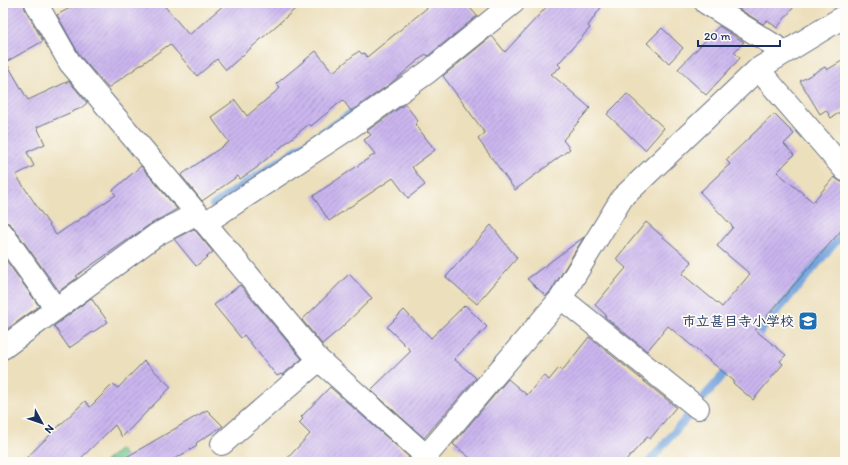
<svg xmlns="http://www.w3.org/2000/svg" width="848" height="465" font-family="Itim,'Klee One',sans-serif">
<defs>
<pattern id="cemetery-stones" width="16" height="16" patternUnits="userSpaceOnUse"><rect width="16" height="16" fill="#74c88b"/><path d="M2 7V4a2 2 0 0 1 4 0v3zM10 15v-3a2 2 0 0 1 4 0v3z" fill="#5ea375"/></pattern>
<pattern id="building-hatch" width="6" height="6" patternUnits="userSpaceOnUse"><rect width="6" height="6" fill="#cbb6ee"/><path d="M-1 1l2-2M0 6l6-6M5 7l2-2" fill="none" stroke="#a494c4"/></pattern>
</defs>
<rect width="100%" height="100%" fill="#fdfcf7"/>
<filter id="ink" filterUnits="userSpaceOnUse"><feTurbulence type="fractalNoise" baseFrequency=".025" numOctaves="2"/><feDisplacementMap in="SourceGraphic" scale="8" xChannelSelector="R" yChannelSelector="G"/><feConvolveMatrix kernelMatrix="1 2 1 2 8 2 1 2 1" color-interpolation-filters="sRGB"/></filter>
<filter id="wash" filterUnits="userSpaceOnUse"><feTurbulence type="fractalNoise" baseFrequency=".012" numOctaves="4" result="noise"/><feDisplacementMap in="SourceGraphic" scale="16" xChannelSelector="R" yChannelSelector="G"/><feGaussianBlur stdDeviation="0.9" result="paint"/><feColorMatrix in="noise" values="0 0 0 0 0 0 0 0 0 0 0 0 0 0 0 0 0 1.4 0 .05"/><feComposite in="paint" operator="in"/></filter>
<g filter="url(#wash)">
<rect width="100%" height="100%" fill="#ecdfbc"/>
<path fill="url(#cemetery-stones)" stroke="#487c74" d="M 120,449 L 130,462 L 104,462 Z"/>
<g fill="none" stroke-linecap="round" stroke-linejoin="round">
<path stroke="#72a2db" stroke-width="8" d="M 213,205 L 359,108
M 753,340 L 845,231
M 704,397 L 731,366
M 649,462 L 689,415"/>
</g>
<g id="blocks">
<path fill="url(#building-hatch)" d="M 3,3 L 24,3 L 25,9 L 43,41 L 6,62 L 28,100 L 69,81 L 87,103 L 81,108 L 37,127 L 45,144 L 27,152 L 34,166 L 16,175 L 56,235 L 116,195 L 112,191 L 141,166 L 177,209 L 149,225 L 76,276 L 77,278 L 59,291 L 13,227 L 9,223 L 3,222 Z
M 79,3 L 162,3 L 189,35 L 226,3 L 302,3 L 226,70 L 217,59 L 197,76 L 170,44 L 108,88 L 80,56 L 57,15 Z
M 433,3 L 466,3 L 477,16 L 428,56 L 426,54 L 390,84 L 351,111 L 343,100 L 311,126 L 309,124 L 258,166 L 258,167 L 240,179 L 238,176 L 202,201 L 181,175 L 229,142 L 211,117 L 235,100 L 247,116 L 280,88 L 276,84 L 316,51 L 333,72 L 359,51 L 362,54 L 364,53 L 367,57 Z
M 550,3 L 604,3 L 588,26 L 590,28 L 558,64 L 561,67 L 551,74 L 590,108 L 563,140 L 570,149 L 515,190 L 478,139 L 485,133 L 443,76 L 492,36 L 505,52 Z
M 740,3 L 797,3 L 777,28 L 767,20 L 763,24 L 736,7 Z
M 719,26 L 744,42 L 734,52 L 740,58 L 706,95 L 678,69 Z
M 662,28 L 683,48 L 669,63 L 647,43 Z
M 845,59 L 845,109 L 831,118 L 826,110 L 820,114 L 800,81 L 825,67 L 827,70 Z
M 627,94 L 664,128 L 645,150 L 607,114 Z
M 405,104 L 418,121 L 415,124 L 435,150 L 412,167 L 425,185 L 408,198 L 393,178 L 329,221 L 313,196 L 375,154 L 364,140 L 371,135 L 367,131 Z
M 774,114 L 794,134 L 784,144 L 794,155 L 777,172 L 813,202 L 834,177 L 841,182 L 845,182 L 845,226 L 755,330 L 786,355 L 780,361 L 783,364 L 753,400 L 733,383 L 734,381 L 668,326 L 647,351 L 605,317 L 606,315 L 595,305 L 626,268 L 616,259 L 646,222 L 692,262 L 682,274 L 722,307 L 750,274 L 717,246 L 733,227 L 700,192 L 730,164 L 726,160 Z
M 491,225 L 517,258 L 477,304 L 446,277 Z
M 194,229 L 213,252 L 196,266 L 174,239 Z
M 584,237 L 551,291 L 546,296 L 527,279 Z
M 3,256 L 39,306 L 3,332 Z
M 349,274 L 372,298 L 340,329 L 322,344 L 302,320 Z
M 240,285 L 302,359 L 282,375 L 281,374 L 277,376 L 244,335 L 241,338 L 214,305 Z
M 91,298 L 108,322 L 69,348 L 54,326 Z
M 465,305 L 487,327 L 454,359 L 476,378 L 424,438 L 371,390 L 411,351 L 387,327 L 404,310 L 431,338 Z
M 589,337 L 676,407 L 650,439 L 647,437 L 625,462 L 475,462 L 453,444 L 508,379 L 527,395 L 544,375 L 549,380 L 559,368 L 562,371 Z
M 144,361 L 171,387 L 122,437 L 115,425 L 77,462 L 22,462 L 85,401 L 90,407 L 113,384 L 118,388 Z
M 330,387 L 409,457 L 405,462 L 284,462 L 310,434 L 299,423 L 303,419 L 301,417 Z
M 207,410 L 223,426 L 196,443 L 197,446 L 169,462 L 118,462 Z"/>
</g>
</g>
<g filter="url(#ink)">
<use href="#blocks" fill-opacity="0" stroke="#646d7f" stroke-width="1"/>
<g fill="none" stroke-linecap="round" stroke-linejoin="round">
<g stroke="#646d7f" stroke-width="24">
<path id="minor" d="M 36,3 L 70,63 L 205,223 L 319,360 L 426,456
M 706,3 L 785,52
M 758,69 L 845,170
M 205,223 L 348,129 L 428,72 L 513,3
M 3,234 L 56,309
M 561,298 L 698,408
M 3,348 L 156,235 L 197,213
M 222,444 L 319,360
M 421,462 L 561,298 L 622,198 L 758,69 L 845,16"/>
</g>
<use href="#minor" stroke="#fff" stroke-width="22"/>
</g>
</g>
<defs>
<g id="school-square" transform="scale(1)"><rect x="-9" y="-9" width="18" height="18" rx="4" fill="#1f6fb2" stroke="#fdfcf7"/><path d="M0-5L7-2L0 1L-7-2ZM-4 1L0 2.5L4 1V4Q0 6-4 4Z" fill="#fff"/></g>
</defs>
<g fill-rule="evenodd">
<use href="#school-square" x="808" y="321"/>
</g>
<g text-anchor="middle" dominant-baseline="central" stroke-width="3.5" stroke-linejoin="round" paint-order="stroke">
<g font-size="14" font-weight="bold" fill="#1b2f5e" stroke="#fdfcf7" text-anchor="end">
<text x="794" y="321">市立甚目寺小学校</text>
</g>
</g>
<rect width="848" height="465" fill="none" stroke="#fdfcf7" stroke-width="16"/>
<g transform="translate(42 423) rotate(130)" stroke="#fdfcf7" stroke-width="3" paint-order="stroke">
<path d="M0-3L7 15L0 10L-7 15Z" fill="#1b2f5e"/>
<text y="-6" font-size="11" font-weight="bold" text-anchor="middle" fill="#1b2f5e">N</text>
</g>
<path d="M698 40v6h82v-6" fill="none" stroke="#1b2f5e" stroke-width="2"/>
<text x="704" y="40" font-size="12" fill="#1b2f5e" stroke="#fdfcf7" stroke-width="3" paint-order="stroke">20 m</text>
</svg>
